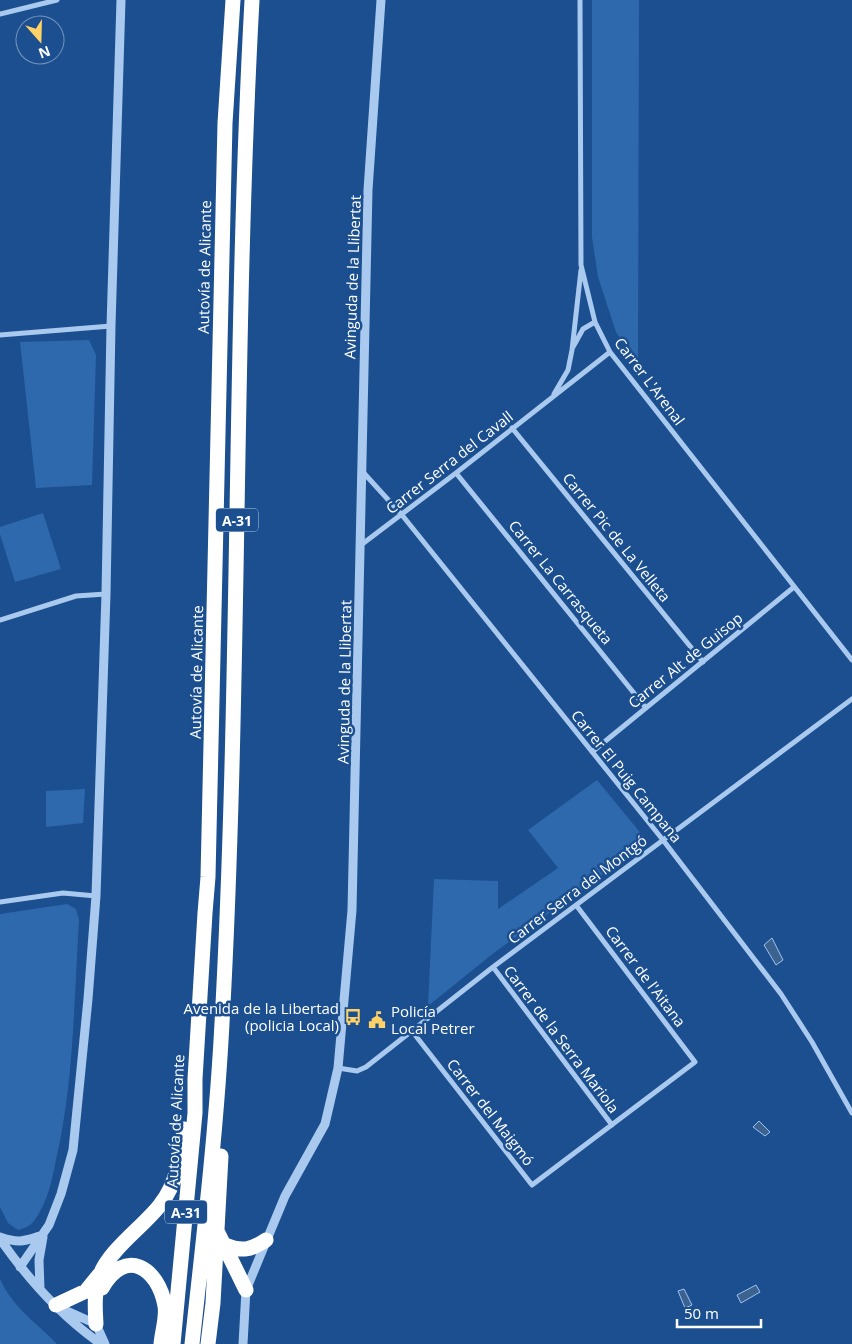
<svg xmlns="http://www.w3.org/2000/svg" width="852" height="1344" font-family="'Open Sans',sans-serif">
<rect width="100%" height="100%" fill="#1b4f8f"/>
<path fill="#2e69ad" d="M 592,0 L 639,0 L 638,367 L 616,332 L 598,277 L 592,237 Z
M 89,340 L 96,355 L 92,485 L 36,488 L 20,342 Z
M 43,513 L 61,569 L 15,582 L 0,534 L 0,527 Z
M 597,780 L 648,842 L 495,952 L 428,1006 L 434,879 L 498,881 L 498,909 L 558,868 L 528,830 Z
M 85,789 L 83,823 L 46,827 L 46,791 Z
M 67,904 L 76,909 L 79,920 C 74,1000 74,1082 56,1160 C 52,1180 48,1200 36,1218 C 32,1225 26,1228 18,1230 L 8,1223 L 0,1207 L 0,914 Z
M 0,1279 C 13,1308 36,1322 57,1344 L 0,1344 Z"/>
<path fill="#3c6290" stroke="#9cc4f0" d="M 772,938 L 783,960 L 776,965 L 764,945 Z
M 759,1121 L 770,1132 L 765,1136 L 753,1127 Z
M 756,1285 L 760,1292 L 741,1303 L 737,1295 Z
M 684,1289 L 692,1305 L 685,1308 L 678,1291 Z"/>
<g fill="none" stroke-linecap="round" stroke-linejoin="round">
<path stroke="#a9c9ee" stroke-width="5" d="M 580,0 L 581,265 L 595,322 L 610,352 L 852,660
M 0,14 L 57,0
M 0,335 L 111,326
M 573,347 L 583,329 L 595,322
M 554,394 L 568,370 L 572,350 L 581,270
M 512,428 L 703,662
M 362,471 L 402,515 L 663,840 L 781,994 L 812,1042 L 852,1113
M 456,473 L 646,708
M 361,545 L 456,473 L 610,352
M 0,620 L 76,596 L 106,594
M 592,752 L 794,587
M 0,902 L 63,893 L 96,896
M 493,967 L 612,1125
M 412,1031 L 532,1185 L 695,1062 L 576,905
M 338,1068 L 357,1071 L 366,1067 L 493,967 L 852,699"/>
<path stroke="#a9c9ee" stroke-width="9" d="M 0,1237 C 20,1244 24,1241 43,1235
M 0,1239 C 28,1279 61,1316 101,1344
M 20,1267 L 49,1225 L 61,1194 L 73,1150 L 88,999 L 96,896 L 106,594 L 111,326 L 121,0
M 40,1289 L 39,1260 L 43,1237
M 67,1311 L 96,1324 L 105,1344
M 243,1344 L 246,1290 L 285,1196 L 325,1124 L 338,1068 L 352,910 L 368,190 L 381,0"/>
<path stroke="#fff" stroke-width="15" d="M 218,1233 L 246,1290
M 225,1245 C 242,1252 251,1250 266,1240
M 102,1288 C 125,1247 158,1267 165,1306 C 167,1317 162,1332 161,1344
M 56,1305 L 86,1291 L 99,1275
M 96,1324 C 95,1308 94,1290 100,1275 C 109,1250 144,1226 160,1205 C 177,1184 181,1155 184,1129
M 173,1344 L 195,1113 L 195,1079 L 205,913 L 208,877 L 225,123 L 233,0
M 192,1344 C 203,1243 215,1142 221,1041 C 241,694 233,347 252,0
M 208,1344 L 213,1303 L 221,1156"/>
</g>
<defs>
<g id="bus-bare" transform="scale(1.35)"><path d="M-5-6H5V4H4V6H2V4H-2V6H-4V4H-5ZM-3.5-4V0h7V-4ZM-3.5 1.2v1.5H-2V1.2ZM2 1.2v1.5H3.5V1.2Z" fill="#ffd166" stroke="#1b4f8f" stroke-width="2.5" paint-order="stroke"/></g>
<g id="civic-bare" transform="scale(1.35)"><path d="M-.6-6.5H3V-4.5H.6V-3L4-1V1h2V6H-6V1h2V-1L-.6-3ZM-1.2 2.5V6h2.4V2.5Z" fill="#ffd166" stroke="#1b4f8f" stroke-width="2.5" paint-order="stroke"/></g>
</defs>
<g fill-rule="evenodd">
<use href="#bus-bare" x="353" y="1017"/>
<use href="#civic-bare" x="377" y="1020"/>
</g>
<g text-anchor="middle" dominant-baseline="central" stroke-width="5" stroke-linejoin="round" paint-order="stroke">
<g fill="#1b4f8f" stroke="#bbcadd" stroke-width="1">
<rect x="216" y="508.5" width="42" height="23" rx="4"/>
<rect x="165" y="1200.5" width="42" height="23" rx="4"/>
</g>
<g font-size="14" font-weight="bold" fill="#fff">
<text x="237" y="520">A-31</text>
<text x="186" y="1212">A-31</text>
</g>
<g font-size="15" fill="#fff" stroke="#1b4f8f">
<text transform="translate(204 267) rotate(-89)">Autovía de Alicante</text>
<text transform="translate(352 277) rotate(-88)">Avinguda de la Llibertat</text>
<text transform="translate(650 381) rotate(53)">Carrer L'Arenal</text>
<text transform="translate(449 462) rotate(-38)">Carrer Serra del Cavall</text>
<text transform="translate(617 537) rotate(51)">Carrer Pic de La Velleta</text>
<text transform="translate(561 582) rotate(51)">Carrer La Carrasqueta</text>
<text transform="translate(685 660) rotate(-39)">Carrer Alt de Guisop</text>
<text transform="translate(196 672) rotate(-89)">Autovía de Alicante</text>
<text transform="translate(344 682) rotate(-89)">Avinguda de la Llibertat</text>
<text transform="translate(627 776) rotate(51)">Carrer El Puig Campana</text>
<text transform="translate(577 889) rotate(-37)">Carrer Serra del Montgó</text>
<text transform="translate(646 976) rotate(53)">Carrer de l'Aitana</text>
<text transform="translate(562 1039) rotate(53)">Carrer de la Serra Mariola</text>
<text transform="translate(491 1112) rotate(52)">Carrer del Maigmó</text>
<text transform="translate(175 1121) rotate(-87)">Autovía de Alicante</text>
</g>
<g font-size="15" fill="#fff" stroke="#1b4f8f" text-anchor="end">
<text x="339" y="1008">Avenida de la Libertad<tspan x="339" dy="17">(policia Local)</tspan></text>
<text x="391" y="1011" text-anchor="start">Policía<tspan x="391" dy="17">Local Petrer</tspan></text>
</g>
</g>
<g transform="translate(40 40) rotate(160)"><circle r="24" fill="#1b4f8f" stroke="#7695bc"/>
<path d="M0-4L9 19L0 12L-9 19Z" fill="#ffd166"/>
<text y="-8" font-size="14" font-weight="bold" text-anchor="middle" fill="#ffffff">N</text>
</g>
<path d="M677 1319v8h84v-8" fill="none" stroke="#ffffff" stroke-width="2.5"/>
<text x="684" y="1319" font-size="15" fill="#ffffff" stroke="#1b4f8f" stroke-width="4" paint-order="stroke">50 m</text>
</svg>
